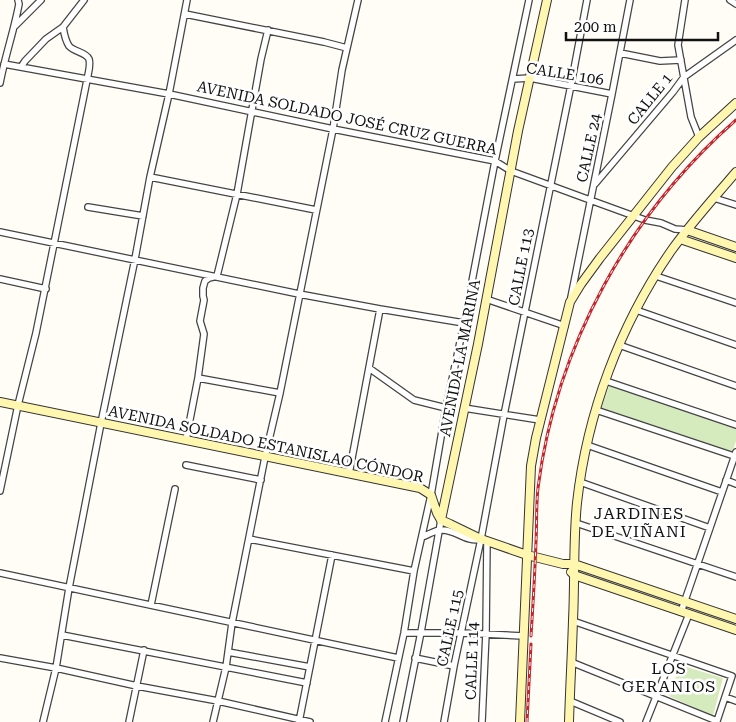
<svg xmlns="http://www.w3.org/2000/svg" width="736" height="722" font-family="'Roboto Serif',serif">
<rect width="100%" height="100%" fill="#fffdf5"/>
<path fill="#d5ebbd" d="M 609,386 L 736,429 L 736,441 L 732,453 L 601,409 Z
M 680,665 L 723,678 L 713,716 L 669,696 Z"/>
<g fill="none" stroke-linecap="round" stroke-linejoin="round">
<g stroke="#444" stroke-width="8">
<path id="street" d="M 685,0 L 678,45 L 691,117 L 699,137
M 730,0 L 736,4
M 185,14 L 324,42 L 347,48
M 15,26 L 41,0
M 620,53 L 660,61 L 681,60
M 4,64 L 169,94 L 333,129 L 495,161 L 511,171 L 590,200 L 645,220 L 661,223 L 675,229 L 687,230
M 21,67 L 25,61 L 46,39 L 63,27 L 84,0
M 513,79 L 530,78 L 612,94
M 0,83 C 5,56 14,31 19,4 L 18,0
M 150,177 L 316,210
M 595,184 L 673,92 L 684,77 L 736,40
M 714,198 L 736,205
M 88,207 L 143,216
M 0,232 L 299,294 L 380,309 L 464,323
M 656,276 L 736,303
M 0,279 L 46,289
M 571,297 L 612,94 L 630,0
M 486,299 L 565,326
M 636,310 L 736,345
M 619,345 L 736,386
M 369,368 L 414,400 L 446,408
M 198,378 L 280,393
M 606,381 L 736,425
M 464,408 L 540,420
M 596,410 L 734,456
M 186,440 L 198,378 L 204,334 L 200,321 L 204,300 L 203,296 L 203,288 L 205,281 L 209,278 L 217,276 L 237,194 L 261,59 L 268,30
M 587,445 L 722,492
M 186,465 L 261,480
M 349,474 L 380,309
M 726,480 L 736,484
M 580,482 L 710,528
M 0,491 L 18,405 L 36,333 L 87,80 C 88,74 91,65 89,59 C 86,52 74,52 69,46 C 65,40 64,33 63,27
M 576,523 L 736,577
M 422,537 C 428,535 435,530 441,530 C 456,529 465,543 481,539
M 249,539 L 414,571
M 0,573 L 398,658
M 151,605 L 175,489
M 681,612 L 736,452
M 404,633 L 462,633 L 523,636
M 62,635 L 307,683
M 228,652 L 310,667
M 0,658 L 56,668 L 137,686 L 218,701 L 310,722
M 415,658 L 454,666
M 571,662 L 717,721 L 732,676 L 573,621
M 725,697 L 736,701
M 570,701 L 620,722
M 43,722 L 56,668 L 69,588 L 101,423 L 135,259 L 150,177 L 169,94 L 187,0
M 129,722 L 144,650
M 213,722 L 226,667 L 232,623 L 265,457 L 280,393 L 333,129 L 342,70 L 358,0
M 299,722 L 332,555
M 385,722 L 404,633 L 414,571 L 431,495 L 446,408 L 464,323 L 495,161 L 529,0
M 403,722 L 421,632 L 441,520
M 444,722 L 454,666 L 481,539 L 504,415 L 571,85 L 587,0
M 482,722 L 486,633 L 487,541
M 646,722 L 689,614"/>
</g>
<g stroke="#333" stroke-width="10">
<path id="secondary" d="M 687,230 L 736,247
M 680,239 L 736,258
M 0,402 L 420,488 L 431,495 L 437,513 L 441,520 L 450,524 L 481,539 L 527,555 L 563,564 L 574,564 L 736,619
M 441,520 L 478,344 L 518,131 L 547,0
M 571,572 L 574,575 L 736,630
M 520,722 L 531,466 L 536,438 L 570,302 L 581,284 L 600,258 L 672,167 L 699,137 L 736,103
M 569,722 C 570,688 572,654 573,620 C 575,581 573,542 577,503 C 587,413 620,325 671,251 C 691,223 714,198 736,172"/>
</g>
<use href="#street" stroke="#fff" stroke-width="5.5"/>
<use href="#secondary" stroke="#fff6b0" stroke-width="8"/>
<g stroke="#c4262e" stroke-width="3">
<path id="rail" d="M 531,636 C 533,604 535,573 536,541 C 537,524 536,506 538,488 C 556,346 629,214 736,120
M 527,722 L 531,644"/>
</g>
<use href="#rail" stroke="#fff" stroke-width="1" stroke-dasharray="4" stroke-linecap="butt"/>
</g>
<g text-anchor="middle" dominant-baseline="central" stroke-width="5" stroke-linejoin="round" paint-order="stroke">
<g font-size="15" fill="#111" stroke="#fff">
<text transform="translate(565 74) rotate(9)">CALLE 106</text>
<text transform="translate(650 99) rotate(-51)">CALLE 1</text>
<text transform="translate(347 118) rotate(12)">AVENIDA SOLDADO JOSÉ CRUZ GUERRA</text>
<text transform="translate(589 148) rotate(-78)">CALLE 24</text>
<text transform="translate(521 267) rotate(-79)">CALLE 113</text>
<text transform="translate(460 358) rotate(-79)">AVENIDA LA MARINA</text>
<text transform="translate(266 444) rotate(12)">AVENIDA SOLDADO ESTANISLAO CÓNDOR</text>
<text transform="translate(450 628) rotate(-78)">CALLE 115</text>
<text transform="translate(472 661) rotate(-88)">CALLE 114</text>
</g>
<g font-size="16" letter-spacing="1" fill="#111" stroke="#fff">
<text x="639" y="513">JARDINES<tspan x="639" dy="18">DE VIÑANI</tspan></text>
<text x="669" y="668">LOS<tspan x="669" dy="18">GERANIOS</tspan></text>
</g>
</g>
<path d="M566 32v8h152v-8" fill="none" stroke="#111111" stroke-width="2.5"/>
<text x="574" y="32" font-size="15" fill="#111111" stroke="#ffffff" stroke-width="4" paint-order="stroke">200 m</text>
</svg>
